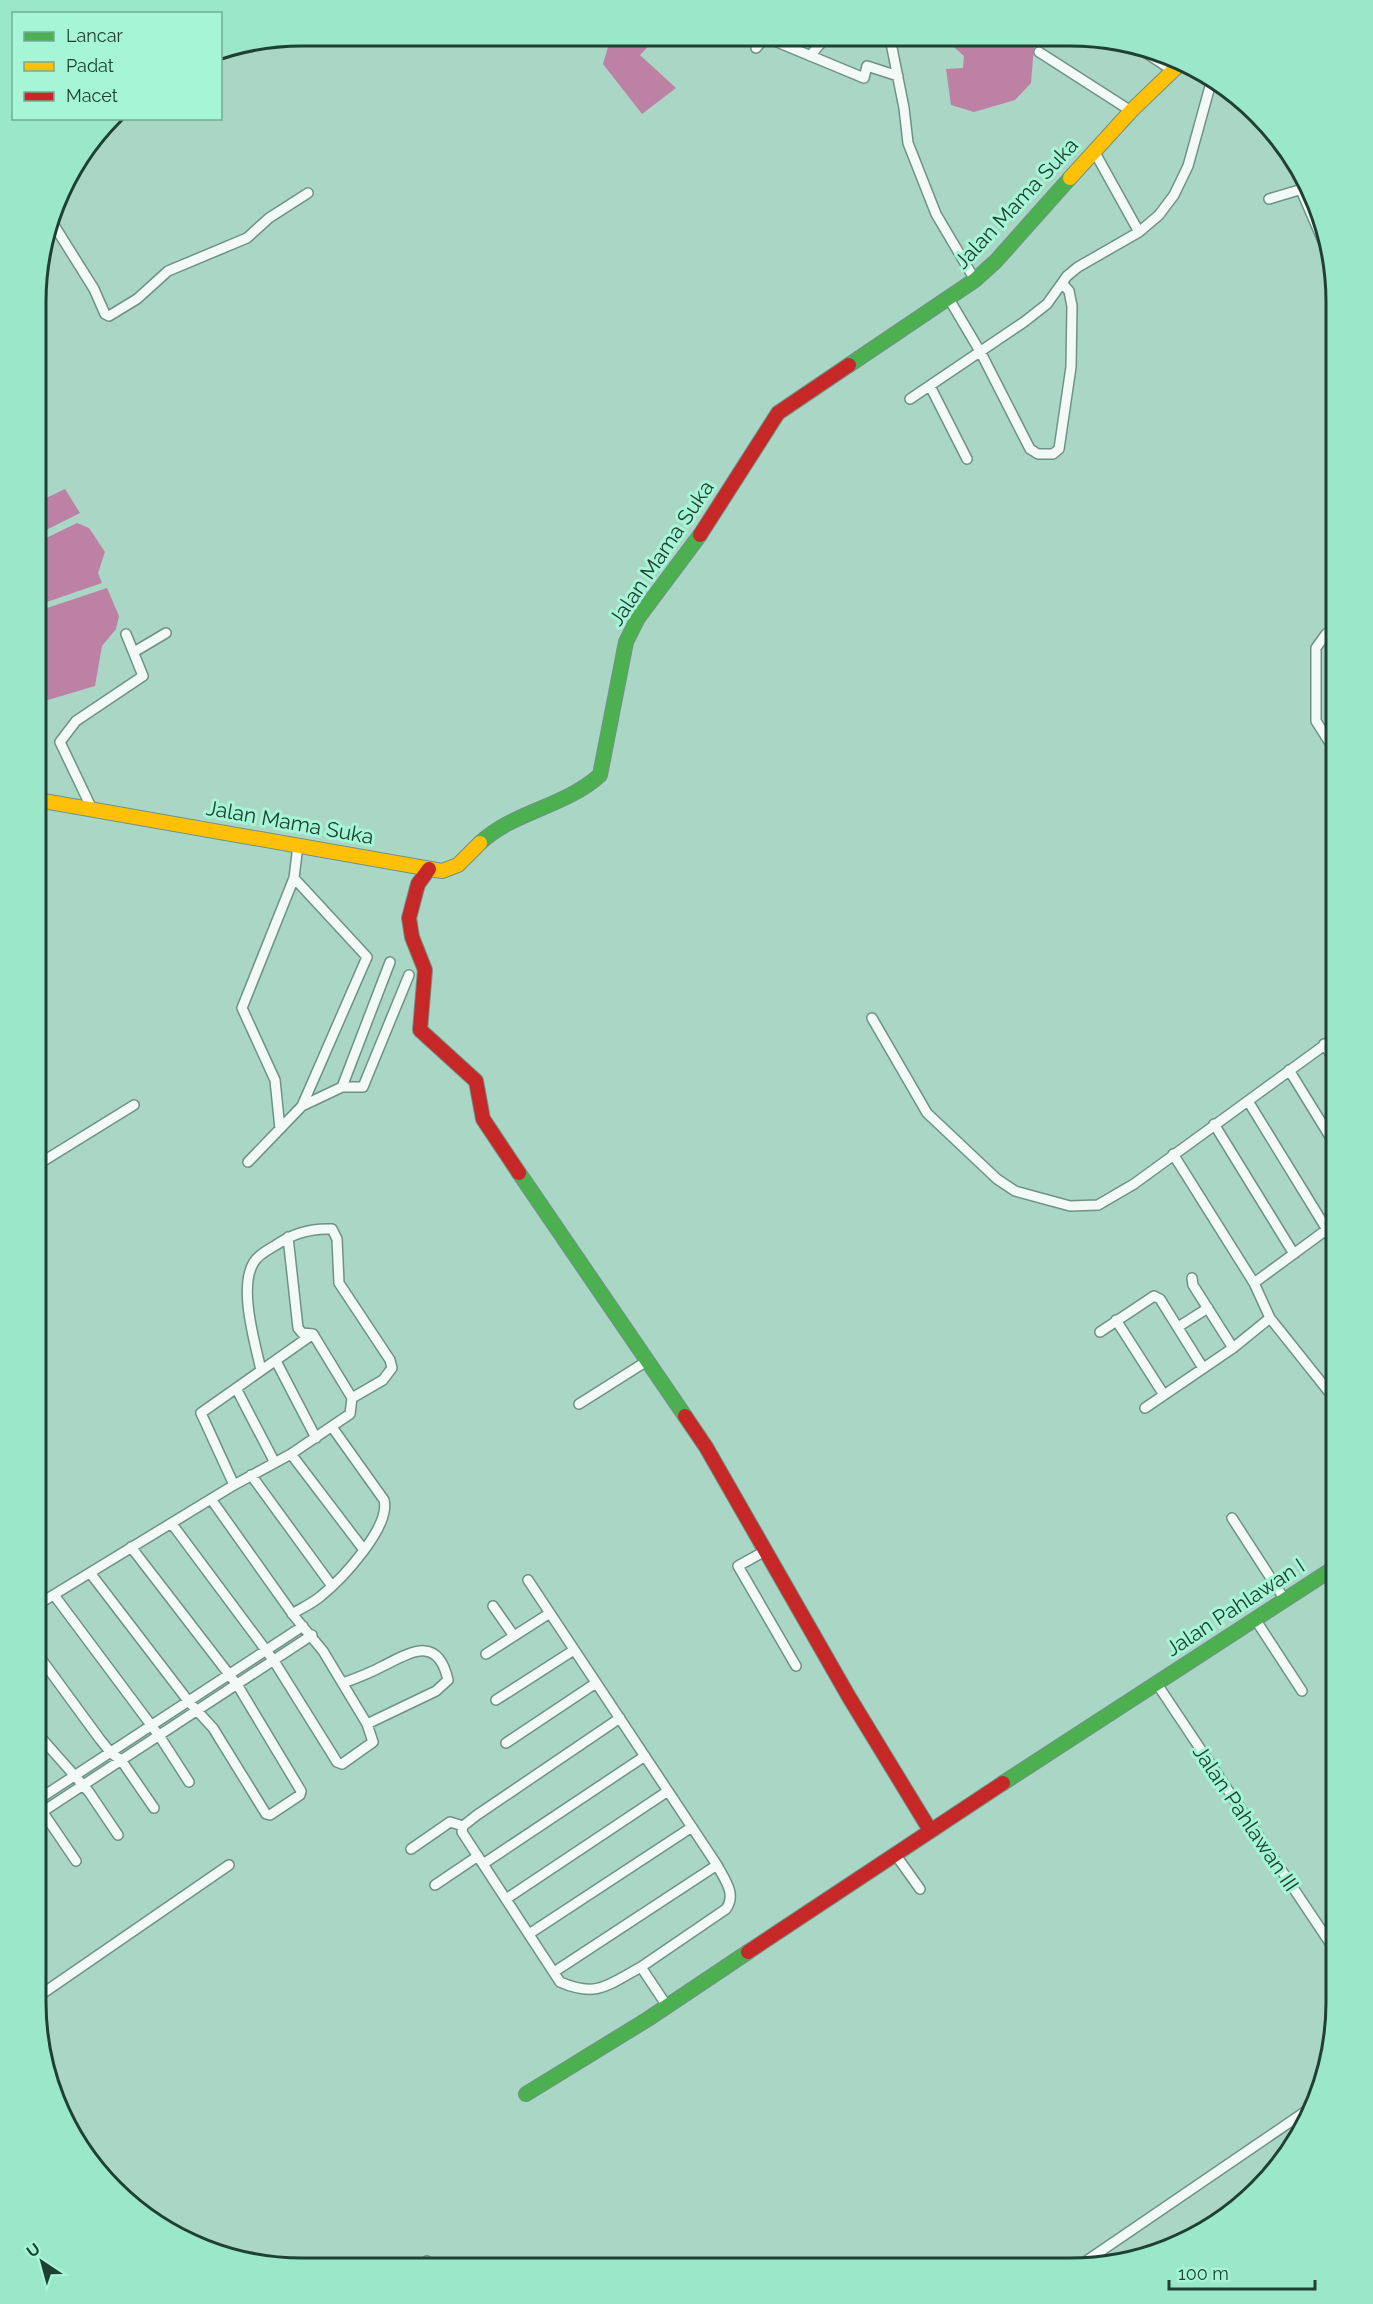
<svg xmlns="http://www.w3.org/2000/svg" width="1373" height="2304" font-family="Raleway,sans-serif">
<rect width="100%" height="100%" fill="#aad6c5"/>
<path fill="#bc81a3" d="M 611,37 L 657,37 L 640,55 L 676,88 L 642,114 L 603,64 Z
M 952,38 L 1012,38 L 1014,43 L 1034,46 L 1031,83 L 1015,100 L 974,112 L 951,105 L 946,69 L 963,68 L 964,56 L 954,47 Z
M 65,489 L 80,513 L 38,534 L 38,502 Z
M 77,523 L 89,528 L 105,552 L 98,573 L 102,583 L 38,605 L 38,542 Z
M 107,588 L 119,616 L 116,629 L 102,646 L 95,686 L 41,702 L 38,611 Z"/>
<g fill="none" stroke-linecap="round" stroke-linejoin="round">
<g stroke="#6f9285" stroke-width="12">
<path id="street" d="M 765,37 L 864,78 L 867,66 L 898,76
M 890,38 L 904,108 L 908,143 L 936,214 L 975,280
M 1137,47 L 1172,70
M 756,48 L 765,38
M 1039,52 L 1131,111
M 810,56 L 825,38
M 1094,151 L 1139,232
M 1301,190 L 1326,248
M 1269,199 L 1309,187
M 52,222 L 94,289 L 105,314 L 109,316 L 137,299 L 168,271 L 247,238 L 269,218 L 308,193
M 949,299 L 981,353 L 1030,449 L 1038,454 L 1053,454 L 1059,449 L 1071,367 L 1072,306 L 1069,291 L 1062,283
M 930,386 L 967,459
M 910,399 L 1024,322 L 1047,304 L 1067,276 L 1078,267 L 1139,232 L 1159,215 L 1174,195 L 1188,166 L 1212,79
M 134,652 L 166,633
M 1337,754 L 1316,721 L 1316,648 L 1326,634 L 1337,626
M 91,807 L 60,742 L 76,721 L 143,676 L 126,634
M 872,1018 L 927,1113 L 997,1179 L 1015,1191 L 1070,1206 L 1098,1205 L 1134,1184 L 1337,1036
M 1324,1044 L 1337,1064
M 1289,1070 L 1337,1148
M 342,1087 L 363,1087 L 409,975
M 1248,1101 L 1337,1246
M 302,1106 L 342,1087 L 390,962
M 1214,1124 L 1294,1254
M 280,1129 L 275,1080 L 242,1008 L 294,878
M 1173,1154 L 1254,1283 L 1270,1318 L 1337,1402
M 248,1162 L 302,1106 L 367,957 L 294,878 L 298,845
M 37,1165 L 134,1105
M 1192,1278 L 1193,1285 L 1233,1348
M 1254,1283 L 1337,1222
M 1116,1320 L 1164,1395
M 1178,1327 L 1208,1308
M 1100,1332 L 1154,1296 L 1160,1299 L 1203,1368
M 276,1361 L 316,1438
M 261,1370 C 255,1343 238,1287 254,1262 C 259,1254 268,1250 276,1245 C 293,1233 311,1228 332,1229 L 337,1239 L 339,1283 L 390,1360 L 392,1368 L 383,1380 L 352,1398
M 237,1390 L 274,1461
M 579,1404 L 647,1361
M 1145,1408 L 1233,1348 L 1270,1318
M 291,1454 L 364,1550
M 251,1475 L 332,1586
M 1333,1481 L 1337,1478
M 234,1485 L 291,1454 L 350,1414 L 352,1398 L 313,1334
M 1232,1518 L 1285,1600
M 172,1524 L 274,1661 L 337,1762 L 342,1764 L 373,1742 L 367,1724 L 323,1651 L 294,1616 L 211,1499
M 765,1551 L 738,1566 L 796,1666
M 91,1574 L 189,1702 L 213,1728 L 266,1814 L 270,1815 L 300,1795 L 301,1791 L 238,1686 L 131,1547
M 528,1580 L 717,1865 C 724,1879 737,1894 726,1909 L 641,1967 L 667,2006
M 54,1595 L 160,1737 L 189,1782
M 37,1605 L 234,1485 L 201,1413 L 313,1334 L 302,1333 L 298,1328 L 288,1237
M 493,1606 L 514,1636
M 292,1614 C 302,1608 313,1603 321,1596 C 341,1580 391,1527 384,1500 L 332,1427
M 1255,1619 L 1302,1691
M 36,1652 L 99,1738 L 111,1753 L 121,1760 L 154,1808
M 486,1654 L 550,1613
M 343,1683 C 357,1678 370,1673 383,1666 C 411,1652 438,1635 448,1680 L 436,1691 L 367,1724
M 1157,1684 L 1336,1952
M 496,1700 L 574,1650
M 620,1718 L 477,1815 L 463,1826 L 462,1832 L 560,1982 C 597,1998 608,1985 641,1967
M 36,1732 L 89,1792 L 118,1835
M 506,1743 L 596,1683
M 36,1801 L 303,1626
M 40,1808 L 76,1861
M 36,1816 L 312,1635
M 411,1849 L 450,1822 L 463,1826
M 895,1854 L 920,1889
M 483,1864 L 645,1756
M 36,1883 L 40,1888
M 435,1885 L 478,1856
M 506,1899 L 668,1791
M 529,1934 L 692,1827
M 554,1972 L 717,1865
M 36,1998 L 229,1865
M 426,2266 L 427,2261
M 1079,2266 L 1312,2107"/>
</g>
<g stroke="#6f9285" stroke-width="16">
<path id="fast" d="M 849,365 L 975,280 L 996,261 L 1070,178
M 480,843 C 514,811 565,807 600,775 L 626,642 L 638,618 L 700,535
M 519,1173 L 685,1416
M 1003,1783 L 1337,1566
M 526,2094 L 648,2019 L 748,1952"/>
</g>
<g stroke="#6f9285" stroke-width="16">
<path id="slow" d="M 1070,178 L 1131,111 L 1182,62
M 38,800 L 442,871 L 458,865 L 480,843"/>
</g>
<g stroke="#6f9285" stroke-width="16">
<path id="jam" d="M 700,535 L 778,413 L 849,365
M 429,869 L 418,884 L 409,918 L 412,937 L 425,970 L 420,1030 L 476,1081 L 483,1119 L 519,1173
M 685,1416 L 706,1447 L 849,1697 L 930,1830
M 748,1952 L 1003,1783"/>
</g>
<use href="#street" stroke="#f2f9f6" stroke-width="9"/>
<use href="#fast" stroke="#4caf50" stroke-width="14"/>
<use href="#slow" stroke="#ffc107" stroke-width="14"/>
<use href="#jam" stroke="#c62828" stroke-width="14"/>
</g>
<g text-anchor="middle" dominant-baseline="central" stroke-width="6" stroke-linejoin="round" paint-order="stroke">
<g font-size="21" fill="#1f4034" stroke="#a6f5d7">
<text transform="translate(1016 203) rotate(-47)">Jalan Mama Suka</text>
<text transform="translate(661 553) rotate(-56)">Jalan Mama Suka</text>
<text transform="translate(290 822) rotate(10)">Jalan Mama Suka</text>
<text transform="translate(1235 1607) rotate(-33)">Jalan Pahlawan I</text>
<text transform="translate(1246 1818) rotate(56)">Jalan Pahlawan III</text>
</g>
</g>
<path d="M0 0H1373V2304H0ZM302 46H1070A256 256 0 0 1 1326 302V2002A256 256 0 0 1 1070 2258H302A256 256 0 0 1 46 2002V302A256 256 0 0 1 302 46Z" fill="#9be7ca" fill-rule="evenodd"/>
<path fill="none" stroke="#1f4034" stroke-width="3" d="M302 46H1070A256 256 0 0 1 1326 302V2002A256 256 0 0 1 1070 2258H302A256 256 0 0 1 46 2002V302A256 256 0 0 1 302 46Z"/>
<rect x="12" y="12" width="210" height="108" fill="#a6f5d7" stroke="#70ad96" stroke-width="1.5"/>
<rect x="24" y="32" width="30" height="9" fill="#4caf50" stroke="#70ad96" stroke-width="1.5"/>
<text x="66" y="42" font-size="18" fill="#1f4034">Lancar</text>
<rect x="24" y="62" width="30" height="9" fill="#ffc107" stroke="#70ad96" stroke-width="1.5"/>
<text x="66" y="72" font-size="18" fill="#1f4034">Padat</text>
<rect x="24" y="92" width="30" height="9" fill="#c62828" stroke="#70ad96" stroke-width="1.5"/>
<text x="66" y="102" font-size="18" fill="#1f4034">Macet</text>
<g transform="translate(42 2262) rotate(324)" stroke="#a6f5d7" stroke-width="4.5" paint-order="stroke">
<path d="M0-4.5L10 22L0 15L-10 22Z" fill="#1f4034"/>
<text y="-9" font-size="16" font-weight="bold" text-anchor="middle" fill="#1f4034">U</text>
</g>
<path d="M1169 2280v9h146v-9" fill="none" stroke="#1f4034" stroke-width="3"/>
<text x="1178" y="2280" font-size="18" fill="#1f4034" stroke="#a6f5d7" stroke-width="4.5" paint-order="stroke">100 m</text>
</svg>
